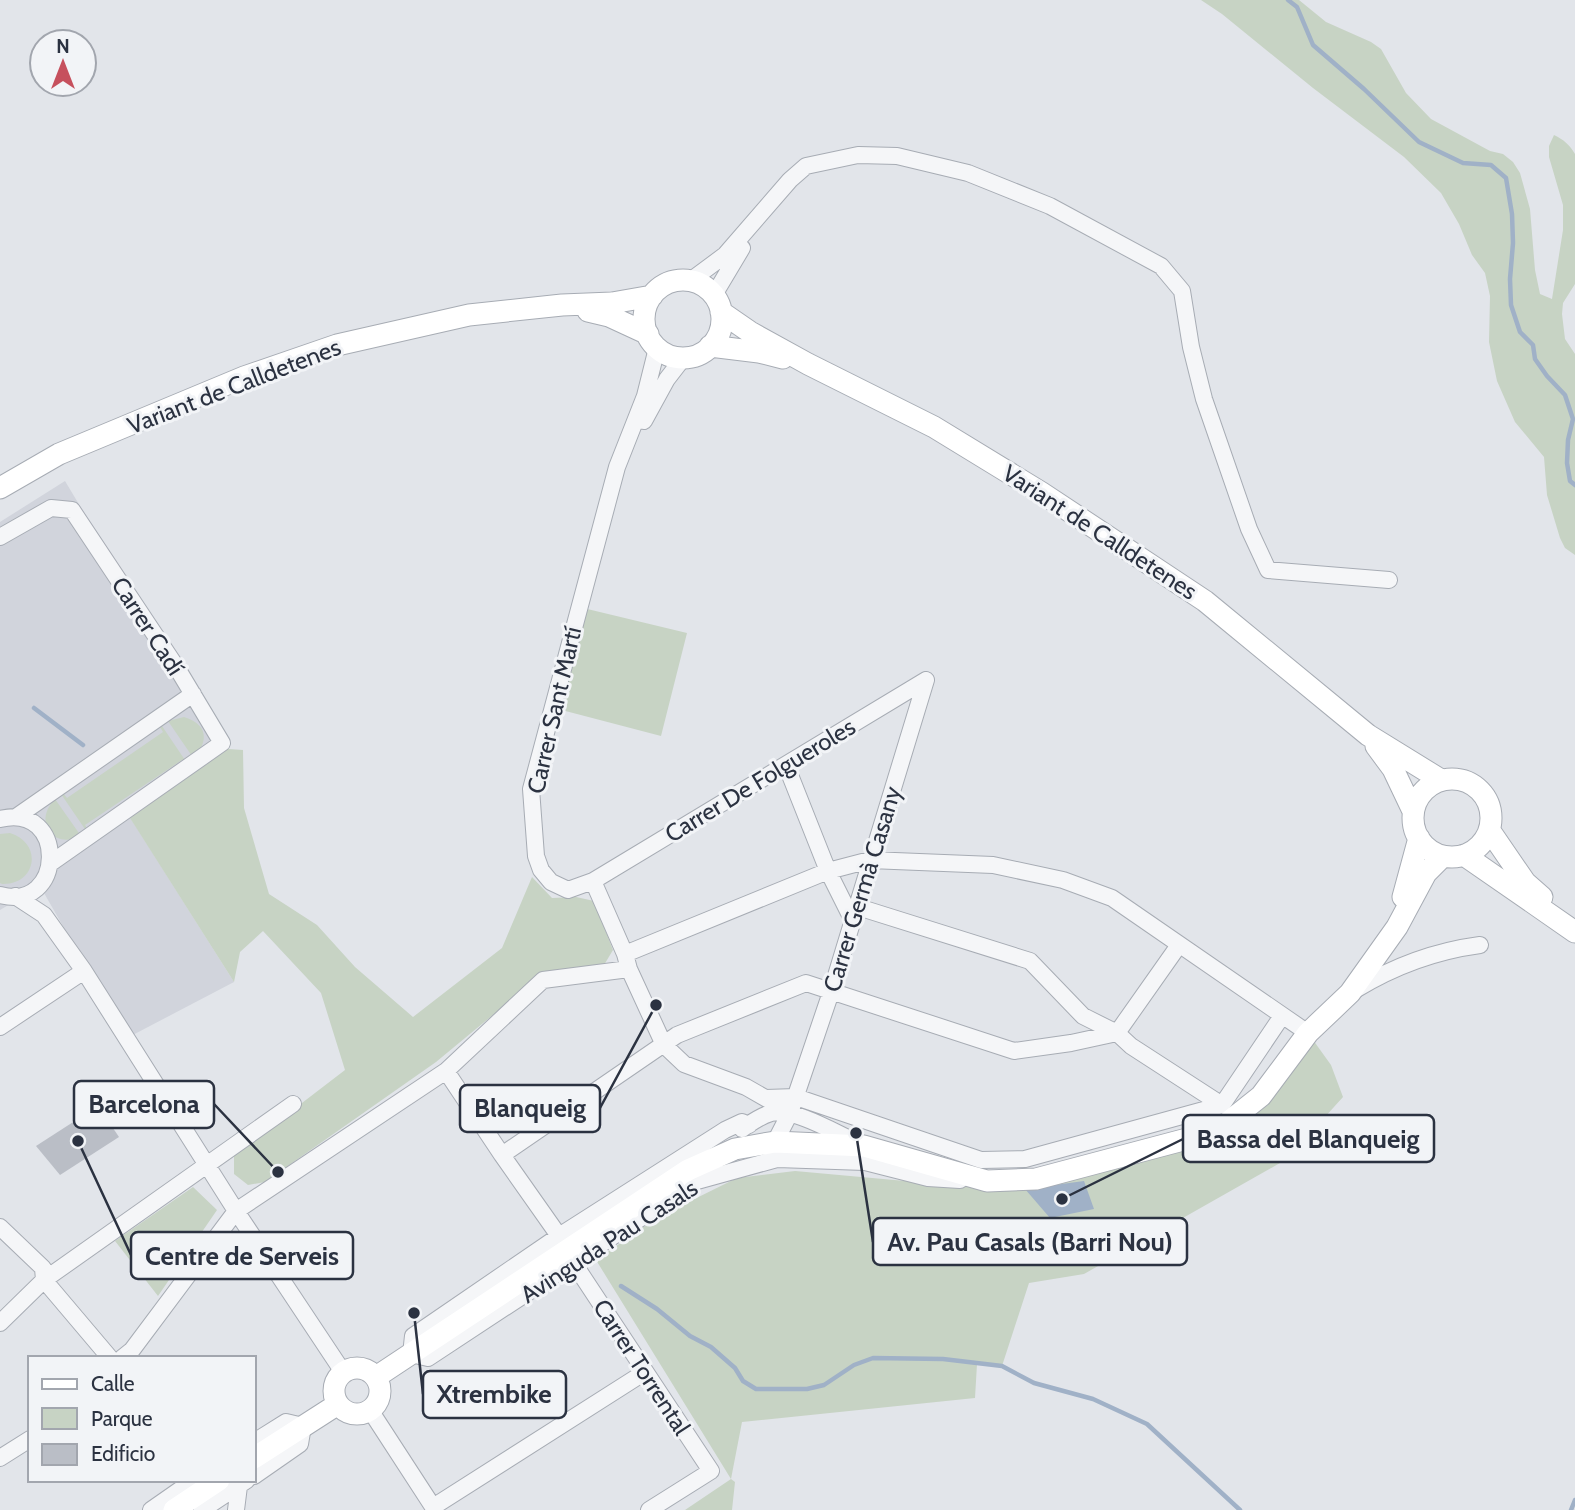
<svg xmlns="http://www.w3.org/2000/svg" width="1575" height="1510" font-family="Cabin,sans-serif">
<rect width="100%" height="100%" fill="#e2e5ea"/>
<path fill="#d1d4dc" d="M 65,481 L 222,743 L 126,811 L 234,982 L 127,1038 L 40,886 L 0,910 L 0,522 Z"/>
<path fill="#c7d3c4" d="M 1201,0 L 1299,0 L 1326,22 L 1371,42 L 1381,49 L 1406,93 L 1431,119 L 1490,151 L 1503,154 L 1513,162 L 1520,173 L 1530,209 L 1535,270 L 1540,294 L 1552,299 L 1563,230 L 1563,205 L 1549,157 L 1549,146 L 1554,135 C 1564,140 1569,144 1575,154 L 1575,284 L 1563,303 L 1562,314 L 1565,339 L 1575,354 L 1575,555 L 1565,548 L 1560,538 L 1547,495 L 1544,457 L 1515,422 L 1497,381 L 1489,342 L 1490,296 L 1485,273 L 1472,255 L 1459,224 L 1441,193 L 1404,157 L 1313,88 L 1222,14 Z
M 579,607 L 687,633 L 661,736 L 554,708 Z
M 184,717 C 209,725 208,741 194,759 L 168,721 Z
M 162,726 L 187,763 L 186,764 L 182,760 L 85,825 L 88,830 L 87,832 L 61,794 L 63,793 L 67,798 L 163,732 L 160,727 Z
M 228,749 L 243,750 L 244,808 L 269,894 L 317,925 L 355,967 L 413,1017 L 502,948 L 532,877 L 552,898 L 576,897 L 594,901 L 613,950 L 604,965 L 540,976 L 436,1062 L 265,1182 L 248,1185 L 234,1174 L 234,1155 L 345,1070 L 321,993 L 263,931 L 240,952 L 234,982 L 130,818 Z
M 55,799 L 81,836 C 52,850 33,821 55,799 Z
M 10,833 C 43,843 37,885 2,884 L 0,883 L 0,834 Z
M 1308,1033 L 1331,1065 L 1343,1097 L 1287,1159 L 1084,1274 L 1029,1283 L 1002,1366 L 977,1364 L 975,1398 L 742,1422 L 731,1479 L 735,1482 L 732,1510 L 685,1510 L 731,1479 L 596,1260 L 658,1217 L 737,1178 L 795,1171 L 927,1183 L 1036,1179 L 1217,1131 Z
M 193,1187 L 217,1210 L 158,1296 L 115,1241 Z"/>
<path fill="#a0b1c7" d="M 1084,1181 L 1094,1209 L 1050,1218 L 1025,1189 Z"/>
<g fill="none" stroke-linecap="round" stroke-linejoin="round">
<path stroke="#a0b1c7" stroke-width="4.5" d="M 1288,0 L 1297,7 L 1313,45 L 1364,89 L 1419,142 L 1463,163 L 1491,165 L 1506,178 L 1512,214 L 1513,243 L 1510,279 L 1511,305 L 1520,332 L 1533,345 L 1535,359 L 1547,376 L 1565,395 L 1573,419 L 1568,440 L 1567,463 L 1570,481 L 1575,485
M 34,708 L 83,745
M 621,1286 L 657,1309 L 690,1336 L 711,1347 L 735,1368 L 743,1381 L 756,1389 L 807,1389 L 824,1385 L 854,1365 L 873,1358 L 943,1359 L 1002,1366 L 1034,1383 L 1093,1399 L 1147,1424 L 1240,1510
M 1571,1510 L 1575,1500"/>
</g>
<path fill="#babec6" d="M 98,1106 L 119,1137 L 60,1175 L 36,1146 Z"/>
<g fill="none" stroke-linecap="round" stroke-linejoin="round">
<g stroke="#a7acb4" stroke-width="18">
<path id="street" d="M 690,281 L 725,255 L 790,180 L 806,166 L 858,155 L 897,156 L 968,173 L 1050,206 L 1161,266 L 1182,291 L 1191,347 L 1204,399 L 1249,529 L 1268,570 L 1389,580
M 714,295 L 742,248
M 657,348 L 645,396 L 617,467 L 531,789 L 536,856 L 541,870 L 551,882 L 568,890 L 593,881 L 926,680
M 644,421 L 667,379 L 684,357
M 0,537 L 51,508 L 72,510 L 177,668 L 222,743 L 51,863
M 786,765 L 828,871 L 853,921
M 16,817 L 193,694
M 0,819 C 68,802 65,913 0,895
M 593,881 L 625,954 L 629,969 L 664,1045 L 684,1064 L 746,1087 L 774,1103
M 15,896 L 44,915 L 84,971 L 236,1211 L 343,1372
M 858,907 L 1030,961 L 1083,1016 L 1117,1033 L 1131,1046 L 1222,1105
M 625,954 L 828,871 L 870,860 L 993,865 L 1063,880 L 1112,898 L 1308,1033
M 1355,990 C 1394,966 1435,951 1480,945
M 0,1027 L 84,971
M 1117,1033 L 1179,945
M 446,1071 L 502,1155 L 559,1236
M 766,1098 L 796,1097 L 981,1160 L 1025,1159 L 1222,1105 L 1282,1016
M 749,1125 L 742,1122 L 725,1130 L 559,1236 L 413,1336 L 411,1354 L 428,1358 L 697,1181 L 777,1159 L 865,1162 L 928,1178 L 960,1180
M 742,1129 C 751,1123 760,1116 771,1113 C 794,1108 834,1132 856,1142
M 775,1142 L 790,1113 L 831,992 L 926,680
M 502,1155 L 677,1035 L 806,983 L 1014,1051 L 1071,1043 L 1117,1033
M 0,1227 L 43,1268 L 44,1280 L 110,1358
M 573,1262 L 711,1471 L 649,1510
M 0,1323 L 44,1280 L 293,1104
M 122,1358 L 132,1350 L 236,1211 L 446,1071 L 543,980 L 629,969
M 370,1410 L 435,1510
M 254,1442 L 286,1422 L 303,1426 L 300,1444 L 254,1476
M 0,1458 L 30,1439
M 433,1507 L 645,1372
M 151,1510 L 194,1480
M 202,1510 L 247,1480
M 236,1510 L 239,1486"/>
</g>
<g stroke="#a7acb4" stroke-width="23">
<path id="secondary" d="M644 319a39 39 0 1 1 78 0a39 39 0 1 1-78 0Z
M 588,311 L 609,316 L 648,334
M 721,312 L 750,332 L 808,364 L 934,427 L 1042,493 L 1205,601 L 1368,735 L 1441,780
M 710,346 L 759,352 L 783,358
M 0,488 L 59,454 L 244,377 L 337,345 L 469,315 L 562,305 L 612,303 L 652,296
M 1376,746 L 1393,769 L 1413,811
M1413 818a39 39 0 1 1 78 0a39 39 0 1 1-78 0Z
M 1490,831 L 1525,882 L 1542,897
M 1464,855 L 1575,932
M 1403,897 L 1419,838
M334 1391a23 23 0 1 1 46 0a23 23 0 1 1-46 0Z
M 376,1377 L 688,1170 L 735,1149 L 775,1142 L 864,1146 L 987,1181 L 1036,1179 L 1217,1131 L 1261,1096 L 1308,1033 L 1350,993 L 1397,927 L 1426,873 L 1443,856
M 254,1458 L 338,1404
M 174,1510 L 219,1480"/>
</g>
<use href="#street" stroke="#f5f6f8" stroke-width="16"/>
<use href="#secondary" stroke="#fff" stroke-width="21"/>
</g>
<g text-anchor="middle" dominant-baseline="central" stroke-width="6" stroke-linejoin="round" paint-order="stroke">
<g font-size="24" fill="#2b3241" stroke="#f2f4f7">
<text transform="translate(234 386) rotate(-21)">Variant de Calldetenes</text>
<text transform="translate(1100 532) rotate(33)">Variant de Calldetenes</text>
<text transform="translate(148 626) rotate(57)">Carrer Cadí</text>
<text transform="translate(554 710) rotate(-77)">Carrer Sant Martí</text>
<text transform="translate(760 780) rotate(-31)">Carrer De Folgueroles</text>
<text transform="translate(862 889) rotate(-73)">Carrer Germà Casany</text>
<text transform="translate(609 1241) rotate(-33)">Avinguda Pau Casals</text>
<text transform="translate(642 1367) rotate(57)">Carrer Torrental</text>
</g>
</g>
<path fill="none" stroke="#2b3241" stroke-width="2.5" d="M278 1172L214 1104M656 1005L600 1108M1062 1199L1183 1139M856 1133L873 1242M78 1141L131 1255M414 1313L423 1394"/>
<g fill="#2b3241" stroke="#f2f4f7" stroke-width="2.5">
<circle cx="278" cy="1172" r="7"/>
<circle cx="656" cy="1005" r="7"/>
<circle cx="1062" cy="1199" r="7"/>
<circle cx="856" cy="1133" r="7"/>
<circle cx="78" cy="1141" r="7"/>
<circle cx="414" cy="1313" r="7"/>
</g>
<g fill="#f2f4f7" stroke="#2b3241" stroke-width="2.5">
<rect x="74" y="1081" width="140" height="47" rx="7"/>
<rect x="460" y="1085" width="140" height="47" rx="7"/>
<rect x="1183" y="1115" width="251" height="47" rx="7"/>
<rect x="873" y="1218" width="314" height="47" rx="7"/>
<rect x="131" y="1232" width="222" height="47" rx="7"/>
<rect x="423" y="1371" width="143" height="47" rx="7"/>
</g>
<g font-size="26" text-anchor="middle" font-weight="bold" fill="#2b3241">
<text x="144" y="1113">Barcelona</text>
<text x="530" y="1117">Blanqueig</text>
<text x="1308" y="1148">Bassa del Blanqueig</text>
<text x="1030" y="1251">Av. Pau Casals (Barri Nou)</text>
<text x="242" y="1265">Centre de Serveis</text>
<text x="494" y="1403">Xtrembike</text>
</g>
<rect x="28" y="1356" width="228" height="126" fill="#f2f4f7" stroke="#a2a6ae" stroke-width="2"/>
<rect x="42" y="1379" width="35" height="10" fill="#ffffff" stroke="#a2a6ae" stroke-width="2"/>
<text x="91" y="1391" font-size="21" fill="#2b3241">Calle</text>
<rect x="42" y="1408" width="35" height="21" fill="#c7d3c4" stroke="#a2a6ae" stroke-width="2"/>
<text x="91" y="1426" font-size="21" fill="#2b3241">Parque</text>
<rect x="42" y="1444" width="35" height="21" fill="#babec6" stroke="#a2a6ae" stroke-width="2"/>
<text x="91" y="1461" font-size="21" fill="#2b3241">Edificio</text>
<g transform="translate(63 63)"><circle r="33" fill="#f2f4f7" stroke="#a2a6ae" stroke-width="2"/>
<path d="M0-5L12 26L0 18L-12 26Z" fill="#c6505d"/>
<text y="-10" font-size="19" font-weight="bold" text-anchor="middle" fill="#2b3241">N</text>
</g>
</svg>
